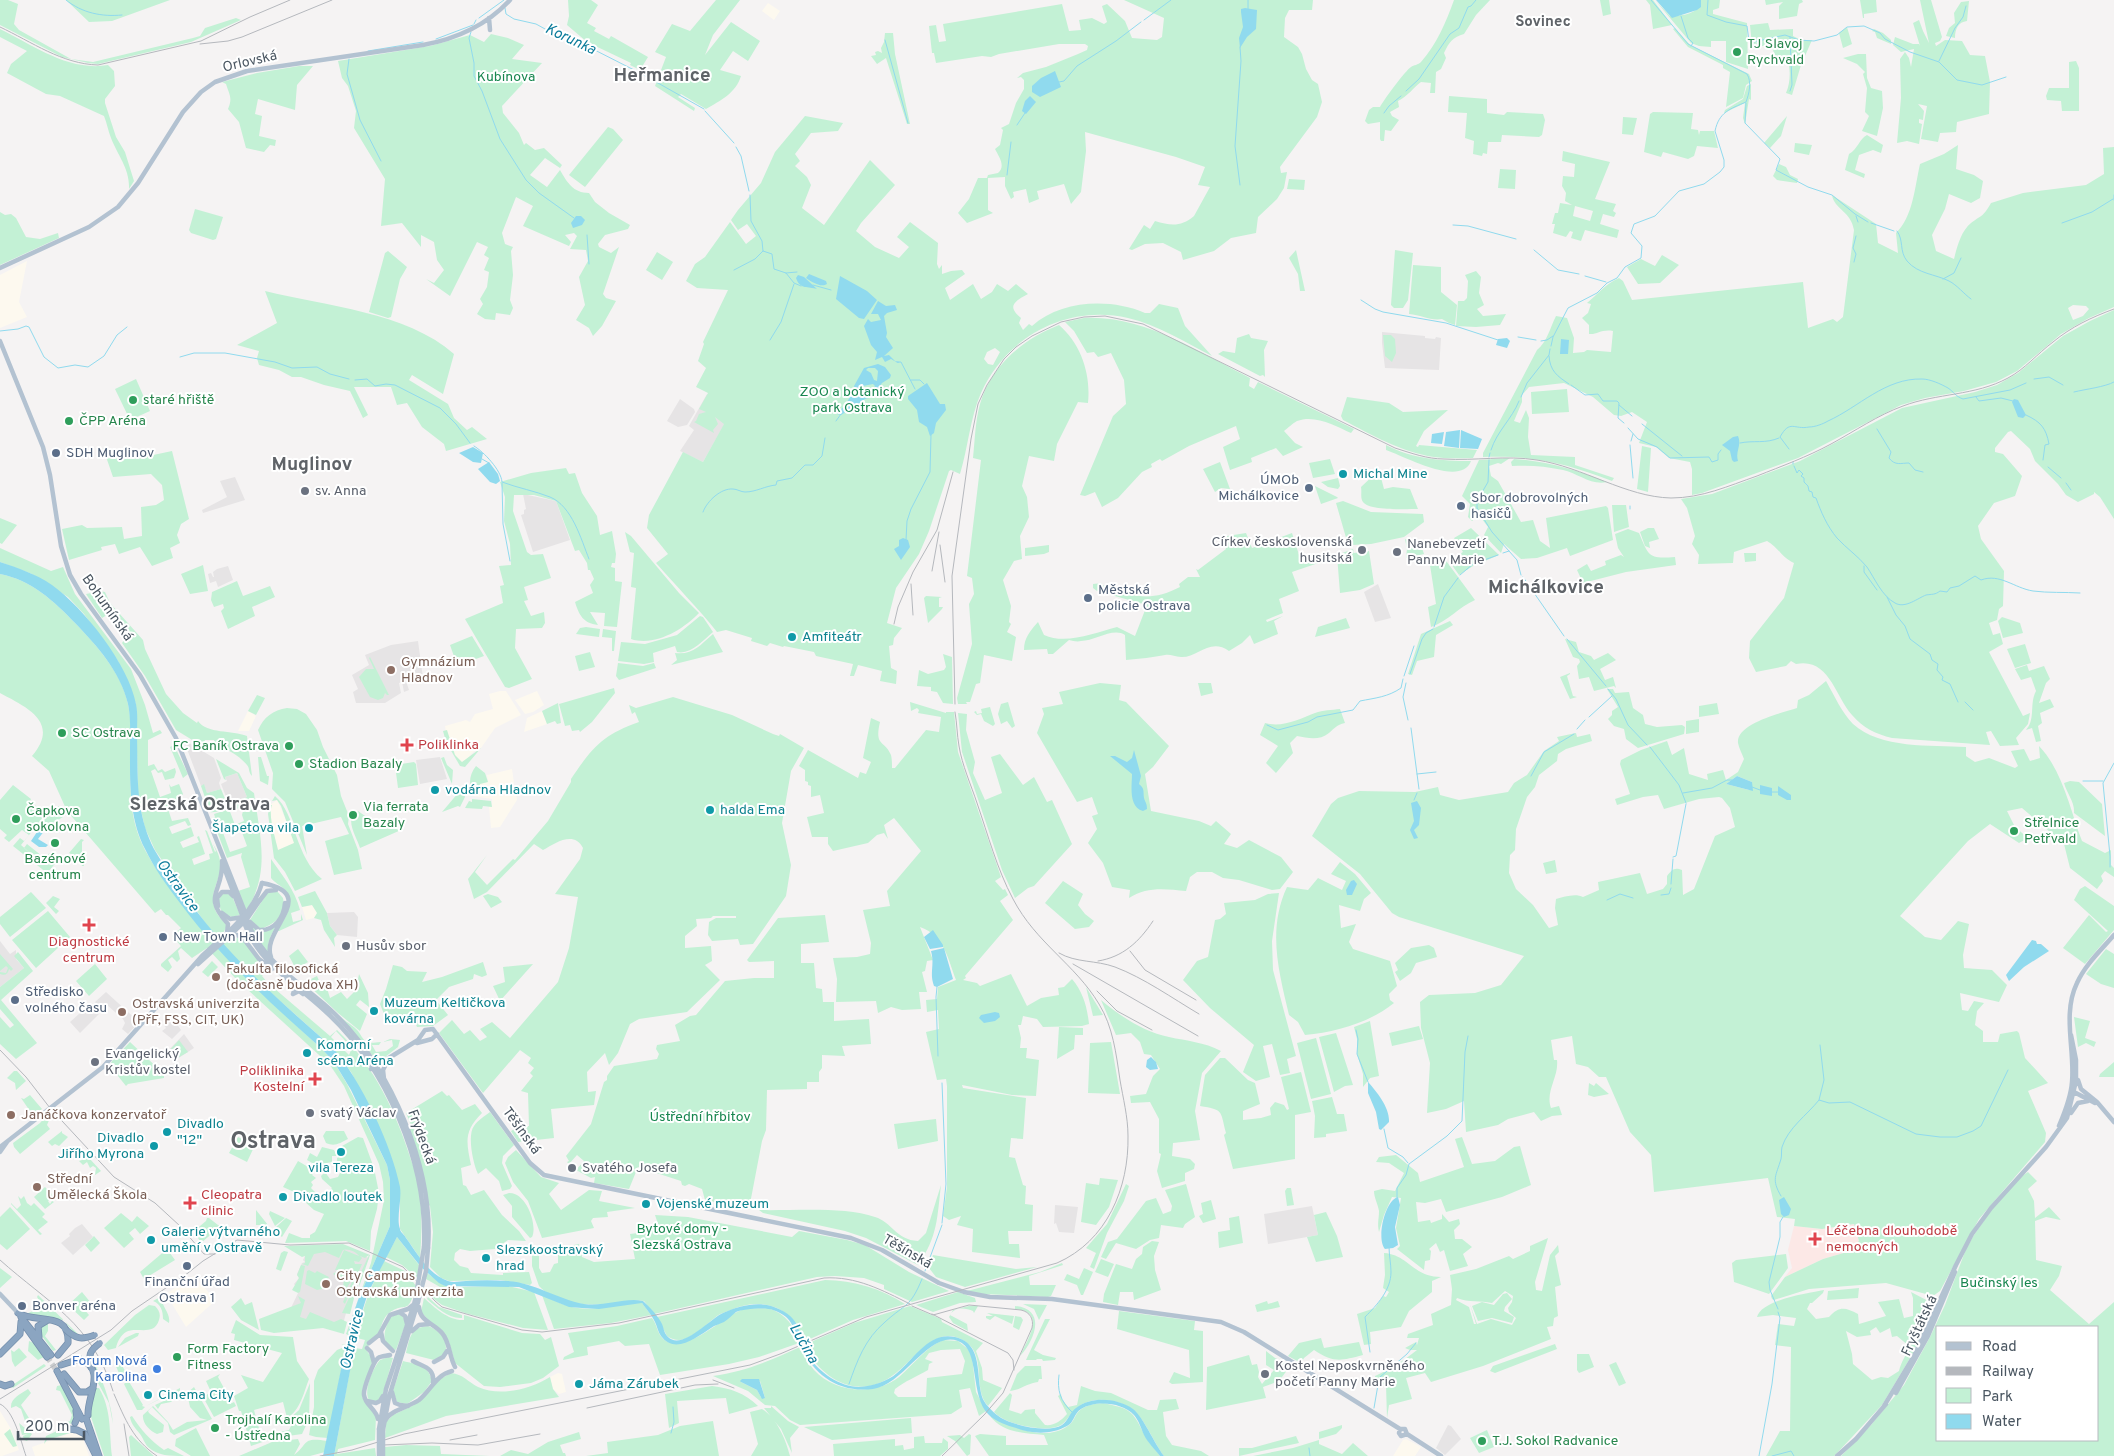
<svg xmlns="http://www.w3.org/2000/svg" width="2114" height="1456" font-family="Overpass,sans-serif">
<rect width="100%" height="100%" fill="#f5f3f3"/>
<path fill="#fdf9ef" d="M 768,3 L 780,11 L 774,20 L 762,11 Z
M 27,261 L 19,302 L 27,317 L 0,328 L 0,275 Z
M 500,691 L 506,691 L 521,715 L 495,728 L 481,748 L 473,752 L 465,761 L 458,763 L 447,738 L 445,726 L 466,720 L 470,722 L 475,714 L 493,709 L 489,694 Z
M 537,691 L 544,705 L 533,712 L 525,714 L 515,700 Z
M 248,711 L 256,716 L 249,731 L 238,731 Z
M 542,711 L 547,724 L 524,732 L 527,718 Z
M 512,769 L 514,783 L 507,785 L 509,794 L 516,793 L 517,800 L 500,827 L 491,828 L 489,807 L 492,806 L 492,799 L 473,796 L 471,794 L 471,790 L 478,788 L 479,784 L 488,782 L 487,775 Z
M 277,800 L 280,806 L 295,843 L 278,850 L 269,815 L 270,805 Z
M 312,905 L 318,913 L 314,918 L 306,920 L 302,907 Z
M 193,1276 L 216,1300 L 186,1327 L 166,1294 Z
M 558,1373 L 562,1374 L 566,1392 L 559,1394 L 553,1389 L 550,1377 Z
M 0,1411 L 11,1429 L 19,1450 L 2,1456 L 0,1456 Z
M 74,1432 L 82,1436 L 89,1456 L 35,1456 L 32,1447 Z
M 1406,1439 L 1421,1447 L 1415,1456 L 1393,1456 L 1403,1440 Z"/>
<path fill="#e6e4e5" d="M 1382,332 L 1425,336 L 1425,338 L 1435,339 L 1436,337 L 1441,338 L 1439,370 L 1385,368 L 1382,343 Z
M 707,394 L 733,409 L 703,462 L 680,451 L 694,430 L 689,426 Z
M 680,399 L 694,409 L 695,412 L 687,425 L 678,427 L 667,421 Z
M 235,477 L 245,500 L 203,513 L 202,510 L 227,497 L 220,481 Z
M 523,494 L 556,501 L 570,540 L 533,552 L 521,515 L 524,514 L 524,510 L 526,509 Z
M 228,566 L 233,580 L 218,587 L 216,581 L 210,583 L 208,574 L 211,573 L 213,577 L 214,577 L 213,572 L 217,569 Z
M 1378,584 L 1391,618 L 1375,622 L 1364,592 Z
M 418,641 L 423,678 L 407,684 L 409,690 L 404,692 L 402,682 L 399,683 L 401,693 L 385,703 L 356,703 L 353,692 L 358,689 L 352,675 L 369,665 L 365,655 L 391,645 Z
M 184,741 L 186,741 L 214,758 L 221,778 L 219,783 L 221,789 L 207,793 L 204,785 L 201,786 Z
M 440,757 L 447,779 L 420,784 L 416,760 Z
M 237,773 L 247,797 L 229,804 L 221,784 L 227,781 L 225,777 Z
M 354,912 L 358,917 L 357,937 L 337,935 L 330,926 L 327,913 Z
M 0,941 L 10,954 L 16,950 L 16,959 L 24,968 L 0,987 Z
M 106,992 L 139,1022 L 128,1034 L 122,1029 L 125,1023 L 123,1019 L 107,1005 L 101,1010 L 95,1002 Z
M 89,1005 L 99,1014 L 80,1033 L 70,1022 Z
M 172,1017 L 181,1030 L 172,1039 L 162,1031 L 166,1028 L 163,1024 Z
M 184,1034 L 194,1048 L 174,1061 L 166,1053 Z
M 1055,1205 L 1078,1207 L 1074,1233 L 1059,1232 L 1056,1223 L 1054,1224 Z
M 1312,1206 L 1318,1235 L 1268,1244 L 1264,1214 Z
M 82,1224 L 93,1237 L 73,1255 L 61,1243 L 70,1236 L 69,1234 L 75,1228 Z
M 342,1246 L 369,1258 L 350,1299 L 343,1324 L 310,1322 L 290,1314 L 289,1312 L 299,1291 L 294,1284 L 299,1278 L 297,1274 L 302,1263 L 305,1262 L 303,1260 L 305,1256 L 300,1256 Z
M 1448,1425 L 1451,1426 L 1461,1439 L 1445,1455 L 1436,1448 Z"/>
<path fill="#fce8e6" d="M 1854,1224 L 1859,1241 L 1847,1252 L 1823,1259 L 1785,1277 L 1792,1268 L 1788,1250 L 1794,1226 L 1822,1229 Z"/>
<path fill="#c3f1d5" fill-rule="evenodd" d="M 0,0 L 8,0 L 18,4 L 14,24 L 19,30 L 71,59 L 93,62 L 193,38 L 200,36 L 205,28 L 236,18 L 241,20 L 191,42 L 98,64 L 88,63 L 62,57 L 0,25 Z
M 66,0 L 170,0 L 112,21 L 89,22 Z
M 568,0 L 591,0 L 598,5 L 587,23 L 596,28 L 594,31 L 609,39 L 611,36 L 648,57 L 640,70 L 630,65 L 631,63 L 587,42 L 567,25 L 569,16 Z
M 716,0 L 740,0 L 713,35 L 705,55 L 731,22 L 760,41 L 748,61 L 733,51 L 720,70 L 741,76 C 736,93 720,101 706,109 L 681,94 L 678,97 L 695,108 L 694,111 L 655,86 L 666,57 L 655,52 L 672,24 L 690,31 Z
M 1124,0 L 1313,0 L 1312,10 L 1289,10 L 1285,18 L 1284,37 L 1298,47 L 1302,54 L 1306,69 L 1312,80 L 1318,84 L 1322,102 L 1317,117 L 1280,167 L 1281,173 L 1287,172 L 1284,188 L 1277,199 L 1258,217 L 1256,233 L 1231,238 L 1214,251 L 1183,260 L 1181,252 L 1163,243 L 1145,244 L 1132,250 L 1129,249 L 1144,225 L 1150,229 L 1155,221 C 1171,226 1181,227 1194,216 L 1210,187 L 1198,185 L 1205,167 L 1176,157 L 1085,132 L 1086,151 L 1081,192 L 1071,204 L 1064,184 L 1037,191 L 1039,199 L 1029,203 L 1026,189 L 1013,192 L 1014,197 L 1011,199 L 1005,186 L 1005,177 L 988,178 L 988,210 L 993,213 L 967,223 L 958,213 L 969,199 L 978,178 L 987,178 L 988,175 L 998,173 C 1006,166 999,157 995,149 L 1000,145 L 1003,130 L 1001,128 L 1009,124 L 1016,103 L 1024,89 L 1024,80 L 1021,77 L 1017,78 L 1023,73 L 1046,67 L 1078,54 L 1087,50 L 1088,46 L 1085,44 L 1059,44 L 999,54 L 991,57 L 982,56 L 936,63 L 934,53 L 932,53 L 929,26 L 936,25 L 939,42 L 946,41 L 943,24 L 1062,4 L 1069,31 L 1081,30 L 1079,20 L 1092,18 L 1104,24 L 1107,22 L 1102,6 L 1107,4 L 1125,21 L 1132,38 L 1157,40 L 1162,37 L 1164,18 Z
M 1454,0 L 1490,0 L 1476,15 L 1464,34 C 1453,37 1449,42 1444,53 L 1446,58 L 1441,69 L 1436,72 L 1435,93 L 1430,93 L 1431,83 L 1421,82 C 1413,88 1408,96 1398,101 L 1399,107 L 1390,112 L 1392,116 L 1399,120 L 1391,131 L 1385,130 L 1384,141 L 1381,141 L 1380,139 L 1380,122 L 1368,124 L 1365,121 L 1369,110 L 1373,107 L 1380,107 C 1383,101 1405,71 1411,67 C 1414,65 1418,65 1421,62 C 1437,44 1446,22 1454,0 Z
M 1600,0 L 1609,0 L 1611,14 L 1603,16 Z
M 1646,0 L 1653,0 L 1672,25 L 1653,29 L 1650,5 Z
M 1655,0 L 1670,16 C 1682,16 1700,14 1701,0 L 1720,0 L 1719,8 L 1713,10 L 1713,14 L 1747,23 L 1748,69 L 1726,62 L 1726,41 L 1711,41 L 1711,47 L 1699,46 L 1691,43 Z
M 1765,0 L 1802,0 L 1803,2 L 1799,4 L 1797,16 L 1779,19 L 1779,6 L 1783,2 L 1766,5 Z
M 1860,0 L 1876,0 L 1877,12 L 1864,14 L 1864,18 L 1863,18 Z
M 1920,0 L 1931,0 L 1942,37 L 1940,41 L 1935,43 L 1936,46 L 1945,40 L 1962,41 L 1970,55 L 1985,56 L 1990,82 L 1989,114 L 1957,122 L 1956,132 L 1940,133 L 1938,142 L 1921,139 L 1927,106 L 1918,104 L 1924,111 L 1923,120 L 1919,119 L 1919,123 L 1922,124 L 1919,144 L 1907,141 L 1897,143 L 1901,98 L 1900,59 L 1905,52 L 1909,58 L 1911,67 L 1914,49 L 1901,52 L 1893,45 L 1895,37 L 1913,44 L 1919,44 L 1920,46 L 1913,23 L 1919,20 L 1923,31 L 1929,43 Z
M 1969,1 L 1967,21 C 1958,22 1955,29 1955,38 L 1946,36 L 1949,28 L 1955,23 L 1954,13 L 1961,2 Z
M 1768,23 L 1770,30 L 1793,29 L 1793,36 L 1801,40 L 1812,40 L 1801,65 L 1792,95 L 1786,93 C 1790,84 1791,71 1788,62 L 1782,57 L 1776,61 L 1772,46 L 1752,46 L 1750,25 Z
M 1847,27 L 1852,44 L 1843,48 L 1839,33 Z
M 1675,28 L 1690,45 L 1749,74 L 1752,81 L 1746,85 L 1743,98 L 1726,107 L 1730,72 L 1723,68 L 1723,65 L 1688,47 L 1673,29 Z
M 0,29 C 33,45 69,72 108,65 L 114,71 L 115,86 L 105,99 L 105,103 L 116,137 L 125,152 L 134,181 L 129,189 C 130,169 118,156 111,138 C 108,131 107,123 104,116 L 60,96 L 46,94 L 7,73 L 11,64 L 27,51 L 0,37 Z
M 1874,29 L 1883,33 L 1891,40 L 1891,44 L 1877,38 L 1875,32 L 1872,31 Z
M 885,33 L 893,33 L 895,54 L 910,124 L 907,124 L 886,58 L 877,64 L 871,56 L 876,55 L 875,52 L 878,51 L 882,53 L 881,48 L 884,42 Z
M 491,34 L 508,38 L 524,45 L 512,59 L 542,63 L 502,106 L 503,113 L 519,133 L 524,145 L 526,143 L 535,150 L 544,148 L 562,165 L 560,168 L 545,158 L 530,175 L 547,187 L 560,170 C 567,182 573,193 589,193 L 595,202 L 609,213 L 630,225 L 628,229 L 605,235 L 598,244 L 599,247 L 611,253 L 619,247 L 603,294 L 606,298 L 616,301 L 602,326 L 593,336 L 589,328 L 576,320 L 585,305 L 579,277 L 588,261 L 586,250 L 570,249 L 577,236 L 574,233 L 565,235 L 571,242 L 569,246 L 523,226 L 533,206 L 516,197 L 502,233 L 505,244 L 513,247 L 511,251 L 513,275 L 510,300 L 513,308 L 510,315 L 496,313 L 495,320 L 485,319 L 477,314 L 483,304 L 480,299 L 487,287 L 489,272 L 484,270 L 489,258 L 484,255 L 488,247 L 477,242 L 450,296 L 426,279 L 434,283 L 444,270 L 437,260 L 434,242 L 421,235 L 421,247 L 402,223 L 381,226 L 385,179 L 354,128 L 356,111 L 348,86 L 342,78 L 338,61 L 430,46 L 470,35 L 484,42 Z
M 1858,54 L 1866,54 L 1867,78 L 1871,88 L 1882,91 L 1883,108 L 1877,136 L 1862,131 L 1869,116 L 1865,112 L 1867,88 L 1863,74 L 1865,72 L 1857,64 L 1843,58 Z
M 2076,61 L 2079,68 L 2079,111 L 2062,111 L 2061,101 L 2047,100 L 2046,96 L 2049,88 L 2069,88 L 2069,62 Z
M 299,66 L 313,66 L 297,85 L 295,110 L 258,99 L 255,114 L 262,116 L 259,136 L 276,140 L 275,146 L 270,145 L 264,152 L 246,148 L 239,122 L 228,109 C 233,98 229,94 226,84 L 222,82 L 257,73 Z
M 1751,84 L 1751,100 L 1749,99 L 1745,124 L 1743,118 L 1745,103 L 1724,113 L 1725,110 L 1743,99 L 1747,86 Z
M 1449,96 L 1487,99 L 1487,113 L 1504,115 L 1507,112 L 1543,114 L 1545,120 L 1542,135 L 1539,137 L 1502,135 L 1501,142 L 1488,142 L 1487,154 L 1483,153 L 1482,156 L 1473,154 L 1474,141 L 1465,138 L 1467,113 L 1448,112 Z
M 1653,112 L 1693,113 L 1691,129 L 1698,130 L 1699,135 L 1700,131 L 1714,131 L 1718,148 L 1697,146 L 1694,156 L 1688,159 L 1663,152 L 1661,157 L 1644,152 L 1650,114 Z
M 805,116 L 843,123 L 838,131 L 811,133 L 795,154 L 800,161 L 795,166 L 807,177 L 811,185 L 802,208 L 824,225 L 870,160 L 895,185 L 861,223 L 856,231 L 875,247 L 899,258 L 909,247 L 897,237 L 910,222 L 938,243 L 937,264 L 939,269 L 942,265 L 942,274 L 951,271 L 962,270 L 965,274 L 945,288 L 950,300 L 973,284 L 981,299 L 992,292 L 997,284 L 1008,291 L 1016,284 L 1028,294 C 1015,301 1006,306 1021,318 L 1019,323 L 1023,330 L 1029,324 L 1032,326 C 1061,300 1110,298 1145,313 L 1150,313 L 1159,304 L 1178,308 L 1185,326 L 1212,356 C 1185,342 1158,325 1128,318 C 1067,304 1006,337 981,393 C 970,418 968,448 960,474 L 951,470 L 949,471 L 929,531 L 919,554 L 896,588 L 887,623 L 902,628 L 894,638 L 893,645 L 889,646 L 891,668 L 897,671 L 896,684 L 880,681 L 882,671 L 858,665 L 854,676 L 850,676 L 853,664 L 816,656 L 814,652 L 784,646 L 783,647 L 770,643 L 767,646 L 751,641 L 752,638 L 726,630 L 717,632 C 698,608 676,586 656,563 L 668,554 L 647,528 L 649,515 L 683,452 L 703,462 L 724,424 L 715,417 L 718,424 L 713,430 L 714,433 L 694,422 L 696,421 L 699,414 L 706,412 L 699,409 L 708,393 L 696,387 L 706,368 L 698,361 L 704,344 L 703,342 L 728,290 L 697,288 L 686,281 L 695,264 L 705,257 L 730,222 L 746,244 L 756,236 L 747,224 L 738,230 L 731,220 L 738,210 L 761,183 L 775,152 ZM 995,348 L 1000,352 L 993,365 L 988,364 L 984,359 L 987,352 Z
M 1787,116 L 1781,136 L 1770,148 L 1764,143 Z
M 1623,117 L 1637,118 L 1633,135 L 1622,134 Z
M 608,127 L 613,129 L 623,140 L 585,187 L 569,175 Z
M 1867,135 L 1883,145 L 1881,153 L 1873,150 L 1859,155 L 1855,170 L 1865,174 L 1864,178 L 1845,170 L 1849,154 C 1858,149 1859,139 1867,135 Z
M 1795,143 L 1812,145 L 1809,155 L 1794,152 Z
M 1958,145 L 1956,169 L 1974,175 L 1983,181 L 1980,198 L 1971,203 L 1949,194 L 1945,209 L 1932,235 L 1936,251 L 1954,259 C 1957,247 1961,231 1971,223 C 1983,214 1983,217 1991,203 L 2023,193 L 2086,185 L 2104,174 L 2103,148 L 2114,147 L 2114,307 L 2089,318 L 2061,334 L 2017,371 L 1996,382 L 1964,391 L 1925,398 L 1901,405 L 1798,458 L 1702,493 L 1692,495 L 1692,469 L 1690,462 L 1669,458 L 1656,447 L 1639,443 L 1647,422 L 1632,412 L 1621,416 L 1614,415 L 1593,397 L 1564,383 L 1529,387 L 1522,395 L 1522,402 L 1514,421 L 1520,423 L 1526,410 L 1529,418 L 1528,437 L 1531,455 L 1575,457 L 1575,465 L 1614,478 L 1612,481 C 1565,463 1533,455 1483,457 L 1483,453 L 1537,350 C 1547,342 1550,328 1556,316 L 1567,318 L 1574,338 L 1573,353 L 1584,352 L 1587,350 L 1611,352 L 1613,331 C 1601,329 1597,335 1589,334 L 1589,325 L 1582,318 L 1588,313 L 1591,304 L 1587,303 C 1598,294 1605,284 1619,278 L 1623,281 L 1632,300 L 1803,282 L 1808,328 L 1833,319 L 1837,322 L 1843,317 L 1854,230 C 1851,211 1834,209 1832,195 L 1876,224 L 1878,243 L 1898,253 L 1896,233 C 1913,217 1915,186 1920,164 L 1944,154 ZM 2073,305 L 2086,306 L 2089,309 L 2083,316 L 2073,320 L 2068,308 Z
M 1563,151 L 1610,162 L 1595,199 L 1616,204 L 1613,211 L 1616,213 L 1614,217 L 1603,214 L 1600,224 L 1619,230 L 1617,238 L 1585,230 L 1581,241 L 1571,238 L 1573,232 L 1570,231 L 1566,237 L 1553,233 L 1555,224 L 1552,224 L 1555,213 L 1558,213 L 1560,203 L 1572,205 L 1565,201 L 1566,193 L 1562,186 L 1563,176 L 1574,177 L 1575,164 L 1562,161 ZM 1575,206 L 1593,211 L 1590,221 L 1573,216 Z
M 1779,164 L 1786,167 L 1790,175 L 1798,179 L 1797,183 L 1777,180 L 1773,176 Z
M 1500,169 L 1516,170 L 1515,189 L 1498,188 Z
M 1289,179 L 1305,180 L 1304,190 L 1287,189 Z
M 195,209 L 223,217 L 216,239 L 213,240 L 191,233 L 189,230 Z
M 0,212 L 5,215 L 11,214 L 16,218 L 26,237 L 40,239 L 58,233 L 59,238 L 0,265 Z
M 1296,250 L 1305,291 L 1300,291 L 1298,274 L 1289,258 Z
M 1395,250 L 1413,253 L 1408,300 L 1403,308 L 1394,308 L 1391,305 Z
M 388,251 L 407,267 L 400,279 L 391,317 L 388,318 L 369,312 L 385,253 Z
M 657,252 L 673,262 L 662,280 L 646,270 Z
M 1662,255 L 1679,265 L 1660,283 L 1638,284 L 1627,267 L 1641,259 L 1655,266 Z
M 1413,265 L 1441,267 L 1441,292 L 1457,305 L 1455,325 L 1449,323 L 1442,319 C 1431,321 1421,315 1409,314 Z
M 1476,271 L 1481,277 L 1479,293 L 1484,305 L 1477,309 L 1483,316 L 1506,314 L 1500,325 L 1476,327 L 1456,326 L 1458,301 L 1464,301 L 1467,298 L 1468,281 L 1465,275 Z
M 265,291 C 325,306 407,312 454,354 L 443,394 L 412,375 L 409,380 L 448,404 L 454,418 L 467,430 L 472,427 L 487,439 L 446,451 L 444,444 L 422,427 L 407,403 L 397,405 L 391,387 L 354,387 L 368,415 L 363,418 L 350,391 L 324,385 L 301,377 L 292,377 L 279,370 L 259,365 L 257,358 L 259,351 L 237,345 L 277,323 Z
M 2114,310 L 2114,519 L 2100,497 L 2094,492 L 2094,494 L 2078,502 L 2066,495 L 2058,484 L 2035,461 L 2030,449 L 2011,431 L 2008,432 L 1995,448 L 1995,452 L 2003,454 L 2022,476 L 2015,496 L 1994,503 L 1978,526 L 1981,539 L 2004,571 L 2003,606 L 1999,609 L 1997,620 L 1989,623 L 1993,635 L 2000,633 L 2003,644 L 1989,652 L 2023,716 L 2030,713 L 2028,724 L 2016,738 L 2019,745 L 2000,746 L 1991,731 L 1986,732 L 1990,745 L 1892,738 C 1876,734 1863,728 1852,715 C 1835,696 1829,657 1796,664 L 1791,661 L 1786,666 L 1756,672 L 1749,658 L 1750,641 L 1784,598 L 1794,563 C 1782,558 1778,547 1767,541 L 1734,552 L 1733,563 L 1698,564 L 1699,555 L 1692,544 L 1695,536 L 1687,508 L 1681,499 L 1712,494 L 1800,461 L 1902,408 L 1975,392 L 1997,385 L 2018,373 L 2063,336 L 2090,321 Z
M 1084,318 C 1145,315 1198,352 1250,378 L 1249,386 L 1254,389 L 1258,382 L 1354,429 L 1351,433 C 1336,426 1315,414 1297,421 C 1293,423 1288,428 1284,431 L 1295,443 L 1303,447 L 1283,456 L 1276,448 L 1251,458 L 1252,462 L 1230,470 L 1223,447 L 1240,439 L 1236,426 L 1189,446 L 1162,461 L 1160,459 L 1151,464 L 1152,467 L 1142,472 L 1118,498 L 1102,507 L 1095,492 L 1085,496 L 1080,495 L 1113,416 L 1126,404 L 1124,380 L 1111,353 L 1098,357 L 1094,352 L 1087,353 L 1074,331 L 1065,322 Z
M 1059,325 C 1081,344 1091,374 1088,403 L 1078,402 L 1057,444 L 1054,461 L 1029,456 L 1022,486 L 1027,497 L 1029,517 L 1020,536 L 1022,559 L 1014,561 L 1003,580 L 1011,606 L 1009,622 L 1011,624 L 1007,632 L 1016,637 L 1012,661 L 984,655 L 980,683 L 976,684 L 970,702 L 966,702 L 967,704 L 958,704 L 957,698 L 972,644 L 969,604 L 974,594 L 972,578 L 967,576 L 981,460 L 973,458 C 975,440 975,422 980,404 C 991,366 1023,339 1059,325 Z
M 1249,334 L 1251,338 L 1268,341 L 1264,350 L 1265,377 L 1263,375 L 1260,376 L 1218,354 L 1223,351 L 1235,353 L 1237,338 Z
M 1383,335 L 1391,335 L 1395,339 L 1396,353 L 1392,362 L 1385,356 Z
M 136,379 L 150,411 L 130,420 L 115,389 Z
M 1567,389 L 1569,412 L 1532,414 L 1531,392 Z
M 1347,397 L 1389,403 L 1403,412 L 1448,410 L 1424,431 L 1416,446 L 1418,447 L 1419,445 L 1477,450 L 1473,458 C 1460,458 1447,459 1434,457 C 1401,452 1372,435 1343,420 L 1341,416 Z
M 1386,445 C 1413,459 1441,461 1471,461 C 1461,488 1404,456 1386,450 Z
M 1642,446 L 1651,448 L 1648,492 L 1637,489 Z
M 103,448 L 129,454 L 135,457 L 136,455 L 144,457 L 172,451 L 189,519 L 181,524 L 177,535 L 180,543 L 170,548 L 173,558 L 152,566 L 140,547 L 119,554 L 115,544 L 101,547 L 102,550 L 69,560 L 62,529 L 82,525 L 87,528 L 122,527 L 124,539 L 142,536 L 141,507 L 156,505 L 164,500 L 162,485 L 151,474 L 113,477 Z
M 1510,458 L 1501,464 L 1498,463 L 1489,466 L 1491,476 L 1498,481 L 1521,522 L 1533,520 L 1540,541 L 1550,548 L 1546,518 L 1606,506 L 1608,508 L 1613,540 L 1570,556 L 1567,548 L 1537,558 L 1521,559 L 1504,544 L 1501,553 L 1484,535 L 1488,527 L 1479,515 L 1472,521 L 1468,517 L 1470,504 L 1462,496 L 1479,460 Z
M 1330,459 L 1335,474 L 1313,478 L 1309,463 Z
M 1514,459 C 1547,461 1576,470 1607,482 C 1592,486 1577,473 1563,470 C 1545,466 1530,465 1512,466 L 1511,462 Z
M 1220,462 L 1230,489 L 1221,488 L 1215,492 L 1203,469 Z
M 566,468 L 569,474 L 575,473 L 582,493 L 597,516 L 600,535 L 612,531 L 616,554 L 615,563 L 612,563 L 611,567 L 615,568 L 615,581 L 622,582 L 617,627 L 604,626 L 605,613 L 590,612 L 598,625 C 583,623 579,615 575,602 L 593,593 L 590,585 L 594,579 L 590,570 L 588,570 L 587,563 L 579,550 L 575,551 L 556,501 L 534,495 L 514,495 L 513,511 L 527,552 L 531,555 L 543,554 L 551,578 L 524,587 L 528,600 L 524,601 L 531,616 L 544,612 L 545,623 L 542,628 L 516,629 L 515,648 L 532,679 L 509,688 L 505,687 L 465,619 L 503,603 L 500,586 L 504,585 L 499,566 L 511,565 L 510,544 L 504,521 L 505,497 L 500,482 L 531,473 Z
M 1379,470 L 1384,489 L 1393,487 L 1410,489 L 1418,509 C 1407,509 1369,511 1363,502 C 1360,498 1362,492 1361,487 Z
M 1338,478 L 1340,486 L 1338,489 L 1328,487 L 1321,482 Z
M 1315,486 L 1337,497 L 1338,498 L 1321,504 Z
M 1343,501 L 1371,512 L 1423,514 L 1424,522 L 1404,537 L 1371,544 L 1352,545 L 1347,541 L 1336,503 Z
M 1612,505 L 1626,505 L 1629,527 L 1614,532 Z
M 0,518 L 17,525 L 2,544 L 0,543 Z
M 1471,528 L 1499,555 L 1473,566 L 1459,575 L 1449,561 L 1463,552 L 1454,538 Z
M 1648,528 L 1654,528 L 1659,539 L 1649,542 L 1650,548 L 1645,546 L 1640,532 Z
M 1628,529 L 1639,533 C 1649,557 1649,559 1675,557 L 1676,565 L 1626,572 L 1583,583 L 1577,570 L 1587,564 L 1591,571 L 1606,565 L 1605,561 L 1621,555 L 1624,557 L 1618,548 L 1615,534 Z
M 625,532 L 631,536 L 679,593 L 699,613 C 684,629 655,647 631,639 L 636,588 L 631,587 L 634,553 L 630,552 Z
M 1246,533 L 1252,548 L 1292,533 L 1301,561 L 1332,554 L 1333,558 L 1292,572 L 1299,591 L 1279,599 L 1283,613 L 1266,620 L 1267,622 L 1283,616 L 1274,621 L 1278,634 L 1254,644 L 1250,635 L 1242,643 L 1229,651 C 1210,637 1197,658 1181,657 C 1175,657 1170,654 1165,655 C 1154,657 1139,659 1126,660 L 1125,635 C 1113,627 1095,641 1081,641 C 1077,642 1073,641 1069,640 L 1053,654 L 1048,654 L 1047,649 L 1024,650 C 1024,638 1030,631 1038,622 L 1044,635 C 1066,645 1094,633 1117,627 L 1135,636 L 1147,605 L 1097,591 L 1093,588 L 1093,584 L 1102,583 L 1102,585 C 1133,596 1149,603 1180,587 L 1179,584 L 1188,577 L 1200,577 L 1196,569 L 1198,570 L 1226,549 L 1221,537 Z
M 1405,539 L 1421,545 L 1424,554 L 1406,558 L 1407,549 Z
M 1049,545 L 1049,552 L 1044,554 L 1025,556 L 1025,548 Z
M 0,548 L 51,571 L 63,567 L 75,594 L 131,669 L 145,705 L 153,733 L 160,730 L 162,733 L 148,740 L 148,766 L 154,764 L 158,771 L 162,769 L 165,772 L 175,768 L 176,772 L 174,778 L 165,780 L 162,772 L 158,773 L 155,769 L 151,771 L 160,797 L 171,793 L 169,784 L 171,787 L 179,784 L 183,794 L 181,798 L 181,800 L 167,806 L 172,821 L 188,818 L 191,825 L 188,826 L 185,821 L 169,827 L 172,834 L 191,827 L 194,836 L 180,842 L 183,848 L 199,842 L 197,837 L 199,836 L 205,854 L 192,859 L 194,865 L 210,859 L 209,854 L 213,853 L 205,830 L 207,831 L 215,852 L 216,851 L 213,844 C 232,873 208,885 214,906 C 216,915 222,919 227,926 L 222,935 L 228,941 L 239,937 L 269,968 L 262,976 L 268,983 L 330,1036 L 337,1030 L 339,1032 C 374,1066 397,1114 411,1160 C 414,1168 418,1177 419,1186 C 422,1209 422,1234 420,1258 L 400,1229 L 400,1191 L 373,1116 L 351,1072 L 333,1048 L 252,976 L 232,955 L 210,930 L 155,850 L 145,828 L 138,797 L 136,704 L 118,661 L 84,614 L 68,597 L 32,574 L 0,562 ZM 336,1031 L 352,1048 L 349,1055 L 331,1037 Z
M 1353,549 L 1354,553 L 1369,551 L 1374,584 L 1360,590 L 1340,593 L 1337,555 Z
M 1744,553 L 1756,553 L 1756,561 L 1745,562 Z
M 1444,558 L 1475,600 C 1459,607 1448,621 1431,627 L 1428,607 L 1436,604 L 1430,565 Z
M 203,565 L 208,591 L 190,594 L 181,574 Z
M 0,574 C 31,580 54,601 75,623 C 97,646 121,672 128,704 C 138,754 119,800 145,850 C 163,884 189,911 215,939 C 244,969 272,1000 301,1030 L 322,1049 L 334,1062 L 347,1084 L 387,1165 L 390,1180 L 390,1226 L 358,1300 L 348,1335 L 346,1334 L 371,1263 L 384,1200 L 383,1182 L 379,1164 L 344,1086 L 330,1065 L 236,979 L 207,948 L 192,958 L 181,948 L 178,951 L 180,959 L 177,962 L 172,957 L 168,960 L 172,967 L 168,972 L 161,966 L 161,964 L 181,946 L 172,936 L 181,928 L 168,915 L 166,915 L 161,909 L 155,913 L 67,811 L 49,771 L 32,756 C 61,722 26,707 0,693 Z
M 82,578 L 92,583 L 100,591 L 105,592 L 110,603 L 143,640 L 145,649 L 166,694 L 183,713 L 197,723 L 198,721 C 207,734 232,730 247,736 L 252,776 C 248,772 250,768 247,765 C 239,755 226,749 215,743 L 214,740 L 205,740 L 202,746 L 176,730 L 145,676 L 122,643 L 125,639 L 107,615 L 102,618 L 86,594 L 91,593 Z
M 237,581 L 243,596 L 270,586 L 275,597 L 252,607 L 255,616 L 228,629 L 221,611 L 224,608 L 223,604 L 214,607 L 211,600 L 212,592 Z
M 926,596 L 942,597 L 939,598 L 939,607 L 943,607 L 942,609 L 928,623 L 924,598 Z
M 700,616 L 703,617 L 713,632 C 702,641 691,655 677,652 L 675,646 L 653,653 L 654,662 L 644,664 L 618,661 L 621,642 L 645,644 L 677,635 Z
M 2002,617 L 2020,623 L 2023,633 L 2003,638 L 1998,621 Z
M 1346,618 L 1350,628 L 1315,637 L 1318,627 Z
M 1450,621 L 1453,625 L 1436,635 L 1434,657 L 1417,661 L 1412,675 L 1408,674 L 1421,634 Z
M 586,627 L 600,629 L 599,637 L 576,634 L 580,628 Z
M 603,629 L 616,631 L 614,651 L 612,651 L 612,638 L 602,637 Z
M 713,634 L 723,652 L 671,665 L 677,660 L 675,653 C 693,655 699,646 713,634 Z
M 472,636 L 484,656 L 473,660 L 471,657 L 456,662 L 450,645 Z
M 1565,639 L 1576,642 L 1579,652 L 1591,656 L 1594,660 L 1608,653 L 1616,660 L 1600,669 L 1605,680 L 1613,677 L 1616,688 L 1614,686 L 1594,691 L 1589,677 L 1579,679 L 1577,666 L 1580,662 L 1579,659 L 1573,657 Z
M 2025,644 L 2031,663 L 2015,668 L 2007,649 Z
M 590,652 L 595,667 L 579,671 L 575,656 Z
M 943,654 L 952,657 L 953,704 L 943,703 L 937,692 L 931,691 L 931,687 L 917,686 L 919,670 L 928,674 L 944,670 L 946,667 Z
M 370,657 L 389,695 L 387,695 L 385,693 L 383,698 L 378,700 L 370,697 L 359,677 L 366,669 L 374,669 L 369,658 Z
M 618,663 L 643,666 L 654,663 L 656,668 L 619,680 L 616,676 Z
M 2027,665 L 2029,671 L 2044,666 L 2050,679 L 2046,683 L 2039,703 L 2050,699 L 2054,707 L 2040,713 L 2042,723 L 2038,726 L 2041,741 L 2036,742 L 2032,728 L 2026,730 C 2036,719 2029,704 2036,691 L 2031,677 L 2021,680 L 2015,669 Z
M 1570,673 L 1570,674 L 1567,676 L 1573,696 L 1577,697 L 1570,699 L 1560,677 Z
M 1826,681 C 1834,695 1842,713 1853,724 C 1880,749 1931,745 1966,747 L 1966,756 L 1975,762 L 1989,758 L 2015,768 L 2018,766 L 2011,751 L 2024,749 L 2030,761 L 2040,758 L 2039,746 C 2063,771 2070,810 2082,841 L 2105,853 L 2111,850 L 2111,865 L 2114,868 L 2114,877 L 2105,871 L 2101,876 L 2103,881 L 2097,889 L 2070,868 L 2064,844 L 2022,808 L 2007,811 L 2015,827 L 2028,838 L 2019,843 L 1990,824 L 1968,841 L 1900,916 L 1925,937 L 1941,940 L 1958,921 L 1969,924 L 1963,955 L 1964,968 L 1992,970 L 2007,985 L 1999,1002 L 1960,993 L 1962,1010 L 1968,1011 L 1974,1001 L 1984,1003 L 1977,1011 L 1975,1025 L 1983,1031 L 1983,1042 L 1998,1042 L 2000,1034 L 2017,1031 L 2019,1033 L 2025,1058 L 2048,1083 L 2028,1091 L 2046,1133 L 2045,1142 L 1979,1219 L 1940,1291 L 1933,1296 L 1886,1283 L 1809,1289 L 1774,1300 L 1772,1299 L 1771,1296 L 1785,1277 L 1823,1259 L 1847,1252 L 1859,1241 L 1854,1224 L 1822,1229 L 1794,1226 L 1795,1219 L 1777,1217 L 1768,1178 L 1654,1192 L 1651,1155 L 1630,1132 L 1606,1077 L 1599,1077 L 1588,1067 L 1576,1064 L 1572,1036 L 1551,1040 L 1554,1060 L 1557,1060 C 1559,1077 1545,1091 1551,1108 L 1559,1106 L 1562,1115 L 1552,1116 L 1541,1121 L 1534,1112 L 1508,1119 L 1498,1125 L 1466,1132 L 1464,1101 L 1446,1109 L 1427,1113 L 1430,1063 L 1421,1028 L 1420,1002 L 1429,995 L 1475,993 L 1501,985 L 1524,956 L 1399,917 L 1392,913 L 1360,874 L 1312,836 L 1331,804 L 1338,798 L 1359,791 L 1415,792 L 1438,787 L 1440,795 L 1459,800 L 1508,792 L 1514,783 L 1527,775 L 1544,751 L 1559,741 L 1557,737 L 1576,733 L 1577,737 L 1590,734 L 1592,741 L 1566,749 L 1558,754 L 1557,761 L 1539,775 L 1535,787 L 1527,797 L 1516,829 L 1515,850 L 1510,855 L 1509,873 L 1516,889 L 1533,905 L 1549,928 L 1558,925 L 1555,908 L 1556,899 C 1564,897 1575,893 1583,897 L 1599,890 L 1598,882 L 1640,873 L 1647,894 L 1663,889 L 1667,884 L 1667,876 C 1672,870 1674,867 1682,870 L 1683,895 L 1694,889 L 1715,836 L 1735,827 L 1730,808 L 1722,798 L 1719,797 L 1699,799 L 1664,809 L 1658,795 L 1643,797 L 1617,805 L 1615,799 L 1630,794 L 1620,764 L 1621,760 L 1641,750 L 1667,741 L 1672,755 L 1684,748 L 1689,774 L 1708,780 L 1707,774 L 1723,770 L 1726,780 L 1738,772 L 1744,759 C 1742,754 1739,748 1738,743 C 1736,723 1782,713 1797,708 L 1798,700 L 1809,695 ZM 1737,776 L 1752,782 L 1749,790 L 1726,784 Z
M 1100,683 L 1121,685 L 1119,700 L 1126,702 L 1169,746 L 1153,767 L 1145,774 L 1151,811 L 1199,821 L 1211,826 L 1216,821 L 1231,834 L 1224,844 L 1237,848 L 1249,840 L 1281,857 L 1293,872 L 1280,889 L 1272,890 L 1239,880 L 1223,878 L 1212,872 L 1197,872 L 1190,877 L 1186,891 C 1166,889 1147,886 1129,898 L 1130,890 L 1112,887 L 1103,863 L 1088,843 L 1097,829 L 1092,816 L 1098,814 L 1092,797 L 1077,802 L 1037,733 L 1044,714 L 1042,708 L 1063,704 L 1059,692 Z
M 1211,683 L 1213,693 L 1201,696 L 1198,683 Z
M 614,688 L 615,693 L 592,722 L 580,732 L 579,730 L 572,731 L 570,725 L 565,726 L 559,704 Z
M 1607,689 L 1613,689 L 1615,693 L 1629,692 L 1633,708 L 1643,715 L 1645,724 L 1657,727 L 1682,725 L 1685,727 L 1684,734 L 1638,748 L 1626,739 L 1624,729 L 1614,726 L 1608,719 L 1612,715 L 1612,711 L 1618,707 Z
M 257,695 L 265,698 L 256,715 L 248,711 Z
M 673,697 L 732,715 L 773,734 L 779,736 L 780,734 L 804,748 L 791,771 L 782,823 L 791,865 L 786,896 L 753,944 L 740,945 L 738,939 L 712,941 L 708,935 L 709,922 L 716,918 L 736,918 L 736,916 L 713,916 L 711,918 L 696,919 L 697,926 L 685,936 L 685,948 L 711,946 L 712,961 L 705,965 L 720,980 L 687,1012 L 639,1019 L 630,1024 L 618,1053 L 609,1065 L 605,1053 L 587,1072 L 588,1092 L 596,1091 L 594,1105 L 551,1109 L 554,1138 L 518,1142 L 511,1131 L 520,1126 L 529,1126 L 528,1093 L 521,1091 L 533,1076 L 530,1073 L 534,1068 L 528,1063 L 531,1058 L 520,1050 L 483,1093 L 439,1033 L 452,1020 L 464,1034 L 470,1030 L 480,1041 L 487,1037 L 480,1029 L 492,1022 L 510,1038 L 558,982 L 569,948 L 578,897 L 555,894 L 580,859 L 583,848 C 574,830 555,843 543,850 L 534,844 L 487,892 L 474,899 L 468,879 L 487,855 L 475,872 L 487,885 L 513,859 L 515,860 L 548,821 L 571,782 L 571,779 C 592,748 602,735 639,722 L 635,712 L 632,714 L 629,705 L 636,708 Z
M 910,702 L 946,713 L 946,712 L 954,712 L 958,752 L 1001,877 L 995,881 L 1003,890 L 1005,889 L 1008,895 L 1000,901 L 1013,920 L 965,976 L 966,978 L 963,980 L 977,983 L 980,986 L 1011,974 L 1027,1006 L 1041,998 L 1059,995 L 1058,988 L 1064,987 L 1072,979 C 1083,992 1087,1006 1089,1024 L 1082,1026 L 1043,1027 L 1037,1019 L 1023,1016 L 1021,1025 L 1018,1025 L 1021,1038 L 1020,1048 L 1027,1048 L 1026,1058 L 1039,1060 L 1036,1096 L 1012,1095 L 962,1085 L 963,1088 L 1026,1098 L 1023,1139 L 1011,1138 L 1009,1157 L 1015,1158 L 1023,1185 L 1026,1186 L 1025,1204 L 1033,1205 L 1032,1231 L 1008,1231 L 1009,1244 L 1019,1244 L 1020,1258 L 972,1252 L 973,1229 L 957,1225 L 961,1216 L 949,1220 L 943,1216 L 947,1187 L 947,1086 L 946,1079 L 937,1080 L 926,1032 L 939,1029 L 938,1010 L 927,1012 L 926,1000 L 937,999 L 938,987 L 956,980 C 948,959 944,935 920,927 L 933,960 L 927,961 L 925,971 L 922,972 L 927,992 L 919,992 L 921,1009 L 902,1010 L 891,1007 L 878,1013 L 876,1001 L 836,1002 L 837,979 L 833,958 L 857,957 L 870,954 L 871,943 L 863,910 L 890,906 L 887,891 L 921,851 L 894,818 L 884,825 L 888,839 L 884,833 L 877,835 L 868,843 L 833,851 L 828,844 L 828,837 L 812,837 L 807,817 L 824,813 L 820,795 L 811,797 L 811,786 L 808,785 L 808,782 L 805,781 L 805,770 L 799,766 L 808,750 L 858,778 L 860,772 L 866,774 L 871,762 L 863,758 L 871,718 L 880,722 C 874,747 885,740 891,755 C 892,759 892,764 892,768 L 895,768 L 926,730 L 939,732 L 941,717 L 918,713 L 919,710 L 917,708 L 911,711 Z
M 1008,702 L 1015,726 L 1012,728 L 1007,721 L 1001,724 L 998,714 L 1001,704 Z
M 558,703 L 561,723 L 557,724 L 555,721 L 547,724 L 542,711 Z
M 1717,703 L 1719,714 L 1699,717 L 1699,706 Z
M 990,707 L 995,724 L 993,726 L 984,721 L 981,714 L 977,715 L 974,712 L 976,711 L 977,714 L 982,713 L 981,709 Z
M 287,708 L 297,709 L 306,714 L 317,730 L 323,747 L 337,775 L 341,796 L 349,816 L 348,824 L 358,850 L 362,869 L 334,875 L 325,841 L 349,834 L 341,817 L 302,826 L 307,855 L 285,802 L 272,789 L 273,773 L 258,730 C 264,717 273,710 287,708 Z
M 1340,709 L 1345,723 C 1336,725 1335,728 1329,733 C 1319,741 1308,738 1297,736 L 1290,743 L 1293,753 L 1276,773 L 1266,763 L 1278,746 L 1260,735 L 1265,723 C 1282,728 1300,719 1315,713 C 1323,710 1332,710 1340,709 Z
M 958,713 L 967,714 L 966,730 L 975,762 L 973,773 L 985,800 L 1002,793 L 991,757 L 1000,754 L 1023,785 L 1034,777 L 1047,802 L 1052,800 L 1072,844 L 1034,886 L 1028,888 L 1015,898 L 1002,870 L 962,752 Z
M 1699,719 L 1699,732 L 1686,734 L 1686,721 Z
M 447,730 L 455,755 L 462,762 L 481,748 L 465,767 L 460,766 L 446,742 L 443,731 Z
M 174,745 L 188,774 L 183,778 L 170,747 Z
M 258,757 L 261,757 L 267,776 L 269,776 L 268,785 L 260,781 Z
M 444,757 L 447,765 L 453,770 L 452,784 L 441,758 Z
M 216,759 L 239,773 L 247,788 L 254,793 C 260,836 271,873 246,911 L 238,891 L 250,887 L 241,857 L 242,853 L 227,858 L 212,818 L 215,817 L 214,814 L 229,809 L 235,825 L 230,827 L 229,824 L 221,827 L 230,852 L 245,847 L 247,846 L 240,827 L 237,824 L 244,821 L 242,815 L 243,811 L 241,807 L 232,811 L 229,804 L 247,797 L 237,773 L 225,777 L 226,780 L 224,779 Z
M 414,762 L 416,764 L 418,785 L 398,788 L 395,765 Z
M 476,766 L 485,773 L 488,782 L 480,784 L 479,788 L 471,789 C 469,781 470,774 476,766 Z
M 2070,781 L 2079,782 L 2102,804 L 2105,836 L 2074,813 C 2075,802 2067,794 2064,783 Z
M 204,784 L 207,793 L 221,789 L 228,806 C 224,810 216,813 210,812 L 201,786 Z
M 13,785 L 31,799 L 30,801 L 42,811 L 59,806 L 63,817 L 51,824 L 55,830 L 52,830 L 42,819 L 21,845 L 39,861 L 24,848 L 27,844 L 42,856 L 51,853 L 52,855 L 54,852 L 60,858 L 47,873 L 13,846 L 20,838 L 24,841 L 29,835 L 22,830 L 9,842 L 4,838 L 7,835 L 0,829 L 0,800 Z
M 459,792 L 464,793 L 465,797 L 460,807 L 458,806 L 442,812 Z
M 275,796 C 296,814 295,857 322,879 L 295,891 L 285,872 L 274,858 L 268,814 L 270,805 L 272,805 C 268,815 275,837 278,850 L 294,843 L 281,806 L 277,800 L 272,801 Z
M 472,799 L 491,801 L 492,807 L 483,806 L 482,809 L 465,808 L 469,801 L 472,802 Z
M 358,811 L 378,825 L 401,830 L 360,848 C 357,837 343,818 358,811 Z
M 81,839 L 84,840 L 82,842 L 82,855 L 84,855 L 84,866 L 82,866 L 79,858 L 69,853 Z
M 271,859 C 282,875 295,890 300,910 L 291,913 L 293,922 L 301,920 L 301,914 L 303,920 L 279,931 L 277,931 C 285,919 297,902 284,889 C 280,885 275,883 271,878 Z
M 1555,860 L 1557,872 L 1546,874 L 1543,863 Z
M 1340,862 L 1355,874 L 1371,893 L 1364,899 L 1360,911 L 1339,905 L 1341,928 L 1356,924 L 1349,942 L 1353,949 L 1390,961 L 1397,986 L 1389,994 L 1390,1000 L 1394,1003 C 1369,1023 1336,1032 1305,1035 L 1298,1022 L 1289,1015 C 1279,972 1267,930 1287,887 L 1308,890 L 1318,878 L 1342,890 L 1346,881 L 1331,874 Z
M 1063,881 L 1083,894 L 1078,905 L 1085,914 L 1094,921 L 1089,927 L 1075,929 L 1045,903 Z
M 2085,886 L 2114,906 L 2114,930 L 2085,964 L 2063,948 L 2089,915 L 2106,932 L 2108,931 L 2074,900 L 2080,889 Z
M 277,891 L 283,898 C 287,915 275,924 261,929 L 250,920 L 267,893 Z
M 315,891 L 327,913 L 330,926 L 337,935 L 334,938 L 335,947 L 324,930 L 321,920 L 314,918 L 317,913 L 312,905 L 302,907 L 298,897 Z
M 31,892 L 46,908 L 10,937 L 0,924 L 0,917 Z
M 224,892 L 232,896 L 240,915 L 232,917 L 222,913 L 219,905 L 219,899 Z
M 1279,893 L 1272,941 L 1273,970 L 1296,1056 L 1287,1059 L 1290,1073 L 1280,1075 L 1272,1044 L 1263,1046 L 1270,1077 L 1256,1081 L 1243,1072 L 1254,1045 L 1210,1008 L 1183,980 L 1197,961 L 1208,957 L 1215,920 L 1220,919 L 1226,914 L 1224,903 L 1255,900 L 1268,894 Z
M 488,894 L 498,897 L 502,902 L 491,908 L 483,896 Z
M 53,896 L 60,899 L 54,907 L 59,911 L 56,914 L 46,903 Z
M 48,911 L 70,937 L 36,968 L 12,940 Z
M 825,915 L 829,942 L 801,944 L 801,963 L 814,963 L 816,988 L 822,989 L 823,1002 L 834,1002 L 834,1021 L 869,1019 L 871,1044 L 842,1046 L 845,1056 L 822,1055 L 822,1068 L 819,1072 L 819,1082 L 807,1082 L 807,1089 L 767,1090 L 766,1130 L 762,1141 L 749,1209 L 705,1200 L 702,1189 L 689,1184 L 685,1186 L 682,1185 L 681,1181 L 638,1167 L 629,1189 L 594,1183 L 595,1177 L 591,1178 L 576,1170 L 584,1161 L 577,1155 L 569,1164 L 567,1162 L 569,1161 L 566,1156 L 591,1124 L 604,1082 L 607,1080 L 607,1076 L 614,1066 L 657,1059 L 659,1054 L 656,1049 L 657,1045 L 680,1041 L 675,1025 L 690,1016 L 696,1015 L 725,981 L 754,978 L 774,978 L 774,961 L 749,962 L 747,960 L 778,918 Z
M 277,925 C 271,935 266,943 269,955 L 261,945 L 252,927 L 259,931 Z
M 1429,945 L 1434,948 L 1437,957 L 1416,963 L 1411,973 L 1400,981 L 1395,972 L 1398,970 L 1395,963 L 1411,948 Z
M 298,949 L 308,962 L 296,969 L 289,956 Z
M 2106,949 L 2114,954 L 2114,988 L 2101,984 L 2086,974 Z
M 18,952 L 33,971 L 1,1000 L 37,1043 L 16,1059 L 0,1044 L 0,1017 L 10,1028 L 14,1025 L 0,1009 L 0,987 L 24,968 L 14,956 Z
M 0,954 L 13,969 L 11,971 L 9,969 C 8,974 5,976 0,974 L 0,972 L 6,973 L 8,968 L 6,966 L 0,971 Z
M 212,961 L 218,967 L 208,977 L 202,972 Z
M 483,962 L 487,975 L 482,977 L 474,974 L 473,979 L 449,987 L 436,1000 L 448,1015 L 433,1026 L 417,1027 L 413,1017 L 388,1024 L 380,1004 L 386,989 L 393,965 L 402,967 L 407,971 L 427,972 L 422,982 L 442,977 Z
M 95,964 L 107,979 L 89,996 L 76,981 Z
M 533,964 L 500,1001 L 493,986 L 505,982 L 503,967 Z
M 359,974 L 368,993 L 369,1007 L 360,1000 L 356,1005 L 367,1014 L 360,1031 L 338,1013 L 305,982 L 317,976 L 320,983 L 325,982 L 330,998 L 341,992 L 347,999 L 356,990 Z
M 1086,987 L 1103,1015 L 1093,1016 Z
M 1101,1000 C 1120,1016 1144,1032 1169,1037 C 1187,1041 1204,1042 1221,1051 L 1202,1073 L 1195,1111 L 1200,1140 L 1173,1143 L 1172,1156 L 1190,1159 L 1195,1164 L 1194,1169 L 1185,1173 L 1185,1181 L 1162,1188 L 1157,1171 L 1161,1154 L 1159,1153 L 1159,1119 L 1150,1102 L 1131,1103 L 1130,1096 L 1146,1094 L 1153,1076 L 1160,1069 L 1151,1055 L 1144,1054 L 1140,1042 L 1131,1033 L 1116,1035 Z
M 339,1016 C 345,1021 354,1026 358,1031 C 366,1043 365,1044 381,1042 L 379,1045 L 372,1045 L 376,1052 L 386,1051 L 393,1046 L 392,1040 L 383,1042 L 390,1039 L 400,1040 L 398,1047 L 385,1057 L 373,1056 Z
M 2074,1017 L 2090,1021 L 2085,1038 L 2096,1042 L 2094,1047 L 2086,1043 L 2078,1047 Z
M 1370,1021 L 1379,1076 L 1370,1078 L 1363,1087 L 1363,1074 L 1357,1054 L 1357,1039 L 1354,1027 Z
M 1419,1026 L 1423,1039 L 1392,1046 L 1389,1033 Z
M 1059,1027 L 1083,1028 L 1083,1035 L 1075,1035 L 1074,1049 L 1057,1059 Z
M 1336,1033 L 1353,1085 L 1345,1086 L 1334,1092 L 1319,1037 Z
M 1316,1038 L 1331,1094 L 1311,1099 L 1297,1043 Z
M 179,1040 L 188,1052 L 174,1060 L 167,1053 Z
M 130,1042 L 164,1074 L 164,1078 L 128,1084 L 126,1086 L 114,1071 L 108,1070 L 112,1061 Z
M 1111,1042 L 1120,1094 L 1088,1093 L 1090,1043 Z
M 1220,1058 L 1225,1058 L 1248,1080 L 1255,1083 L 1260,1104 L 1243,1111 L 1243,1120 L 1261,1118 L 1271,1115 L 1270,1108 L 1275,1102 L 1284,1105 L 1287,1110 L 1289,1109 L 1281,1077 L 1301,1072 L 1311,1112 L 1295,1115 L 1295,1159 L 1233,1169 L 1224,1135 L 1226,1133 C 1220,1110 1224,1110 1200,1106 L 1205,1075 Z
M 2114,1062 L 2114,1077 L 2099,1077 L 2100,1074 Z
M 14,1071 L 17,1071 L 26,1081 L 16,1090 L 15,1083 L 7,1078 Z
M 1589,1083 L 1594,1086 L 1596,1083 L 1609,1094 L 1594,1097 L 1588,1095 Z
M 442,1091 L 447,1096 L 449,1095 L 462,1110 L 475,1104 L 482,1113 C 464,1131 466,1141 471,1165 L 461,1168 L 463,1185 L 466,1186 L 471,1195 L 484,1190 L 502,1215 L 519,1231 L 526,1241 L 508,1240 L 495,1249 L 470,1251 L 460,1249 L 455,1253 L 454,1260 L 460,1266 L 468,1268 L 471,1273 L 503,1275 L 503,1273 L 529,1272 L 532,1283 L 530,1285 L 500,1280 L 449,1281 L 441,1278 L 430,1267 L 433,1232 L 430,1206 L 428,1204 L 408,1131 L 411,1125 L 406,1113 Z
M 30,1095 L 42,1109 L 34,1115 L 32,1114 L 21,1098 L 24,1099 Z
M 1332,1097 L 1337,1114 L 1344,1114 L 1347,1131 L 1326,1134 L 1326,1137 L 1314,1138 L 1315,1116 L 1312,1101 Z
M 490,1112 L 514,1145 L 503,1156 L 502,1163 L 512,1186 L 510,1189 L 502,1191 L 499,1181 L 486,1168 L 478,1174 C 473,1164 467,1135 474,1126 C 478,1120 485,1116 490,1112 Z
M 47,1115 L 50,1118 L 47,1125 L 50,1129 L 20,1154 L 14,1147 L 13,1143 L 40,1123 Z
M 936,1119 L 938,1141 L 898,1149 L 894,1124 Z
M 62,1131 L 62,1133 L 68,1137 L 59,1146 L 55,1144 L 52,1146 L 48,1142 Z
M 326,1131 L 344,1131 L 348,1139 C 340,1143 335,1147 326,1143 L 323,1136 Z
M 238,1137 L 255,1145 L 247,1162 L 229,1153 Z
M 358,1137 L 363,1138 L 374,1168 L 379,1193 L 377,1209 L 371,1231 L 370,1251 L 346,1241 L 285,1243 L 289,1233 L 302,1238 L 310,1238 L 310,1235 L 315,1232 L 324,1214 L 314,1210 L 294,1192 L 283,1187 L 298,1161 L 315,1171 L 312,1175 L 316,1178 L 311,1182 L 313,1185 L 311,1188 L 318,1195 L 320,1193 L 326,1199 L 325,1195 L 332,1188 L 322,1179 L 321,1176 L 325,1172 L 330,1179 L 338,1177 L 341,1171 L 337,1165 L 337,1158 L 346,1153 L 342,1146 Z
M 1462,1137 L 1472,1164 L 1495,1161 L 1514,1147 L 1520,1146 L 1531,1185 L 1502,1197 L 1446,1212 L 1441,1199 L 1425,1203 L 1416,1202 L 1418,1222 L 1430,1220 L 1431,1223 L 1442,1219 L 1442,1214 L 1449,1222 L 1459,1219 L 1460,1224 L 1454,1230 L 1455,1239 L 1462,1239 L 1472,1247 L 1463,1254 L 1468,1266 L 1450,1271 L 1444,1250 L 1440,1252 L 1436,1243 L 1429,1249 L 1431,1251 L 1430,1260 L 1425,1261 L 1424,1270 L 1397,1249 L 1400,1246 L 1396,1228 L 1401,1198 L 1392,1197 L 1384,1215 L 1379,1232 C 1377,1223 1379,1219 1379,1211 C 1378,1204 1374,1198 1374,1191 L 1382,1189 L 1395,1191 L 1404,1173 L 1389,1163 L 1376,1162 L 1379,1157 L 1396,1155 L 1418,1173 L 1420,1182 L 1464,1167 L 1455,1139 Z
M 322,1147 L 334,1150 L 337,1156 L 332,1156 L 332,1162 L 327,1163 L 323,1169 L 307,1160 L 310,1153 L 317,1157 Z
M 80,1150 L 81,1149 L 86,1157 L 88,1156 L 87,1159 L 89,1158 L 101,1171 L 95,1175 L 96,1168 L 93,1166 L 90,1168 L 87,1162 L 83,1165 L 79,1161 L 82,1160 L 84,1156 L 81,1157 L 79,1154 L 82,1151 Z
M 516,1150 L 541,1177 L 559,1183 L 549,1194 L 561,1210 L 589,1190 L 602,1191 L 599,1201 L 635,1208 L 607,1212 L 608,1217 L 593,1218 L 591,1221 L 594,1228 L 542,1238 L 528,1201 L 513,1182 L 505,1163 L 508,1157 Z
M 2028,1172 L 2037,1181 L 2028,1189 L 2034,1201 L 2035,1218 L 2049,1207 L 2061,1220 L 2046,1217 L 2035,1221 L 2036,1260 L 2062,1266 L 2059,1276 L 2050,1290 L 2089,1324 L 2114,1302 L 2114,1456 L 1841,1456 L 1871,1425 L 1904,1385 L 1930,1337 L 1945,1305 L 1966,1249 L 1974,1235 L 1992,1209 L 2022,1176 ZM 1938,1327 L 2098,1327 L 2098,1440 L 1938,1440 Z
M 1100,1178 L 1118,1180 L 1109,1207 L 1096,1225 L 1081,1222 L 1086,1183 L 1099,1185 Z
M 1126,1184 L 1129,1186 L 1124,1201 L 1107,1233 L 1094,1269 L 1090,1267 L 1096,1253 L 1086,1248 L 1107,1224 Z
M 1186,1184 L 1195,1217 L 1185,1224 L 1183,1228 L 1161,1225 L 1159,1238 L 1150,1240 L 1136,1249 L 1116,1243 L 1106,1259 L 1101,1257 L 1108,1242 L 1117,1239 L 1146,1201 L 1156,1198 L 1163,1214 L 1171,1211 L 1172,1206 L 1165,1190 Z
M 941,1185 C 937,1218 938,1236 918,1265 L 866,1238 L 845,1231 L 763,1213 L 759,1210 C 792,1211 844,1206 875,1217 C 892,1222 896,1240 918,1241 L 926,1233 Z
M 45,1187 L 54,1196 L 48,1201 L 50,1204 L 52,1201 L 54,1202 L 45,1209 L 34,1197 Z
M 1287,1188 L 1291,1188 L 1294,1205 L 1287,1206 L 1285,1191 Z
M 509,1193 C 526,1192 538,1225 532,1237 L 530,1238 L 512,1217 L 512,1206 L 503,1195 Z
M 18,1196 L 21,1199 L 24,1196 L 27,1203 L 31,1206 L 34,1203 L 45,1214 L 42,1217 L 48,1222 L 38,1230 L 42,1234 L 40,1235 L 11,1204 L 11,1203 L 17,1209 L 21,1205 Z
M 1211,1200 L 1216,1219 L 1203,1223 L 1199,1216 L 1203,1214 L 1201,1203 Z
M 10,1207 L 30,1229 L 7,1250 L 0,1244 L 0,1217 Z
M 256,1210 L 268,1225 L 269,1233 L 265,1233 L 265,1225 L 256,1225 Z
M 270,1211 L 285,1218 L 275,1226 L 269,1214 Z
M 1326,1212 L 1337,1236 L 1343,1257 L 1316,1262 L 1307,1237 L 1318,1235 L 1314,1215 Z
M 121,1213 L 132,1222 L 137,1216 L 149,1226 L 140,1234 L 135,1228 L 129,1233 L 134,1239 L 124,1248 L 104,1228 Z
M 655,1215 L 688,1217 L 792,1237 L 799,1231 L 847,1240 L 865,1245 L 909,1272 L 949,1291 L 912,1302 L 884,1289 L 884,1285 L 864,1278 L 835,1276 L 817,1277 L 654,1314 L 644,1301 C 633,1299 627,1302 617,1303 C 592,1306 557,1306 539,1286 L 532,1266 L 532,1247 L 539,1246 L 539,1268 L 542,1273 L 550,1272 L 554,1264 L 558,1263 L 558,1248 L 579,1244 L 582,1257 L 594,1262 L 635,1259 L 630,1234 L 660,1230 Z
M 1239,1216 L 1243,1243 L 1219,1248 L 1218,1232 L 1230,1230 L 1229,1218 Z
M 207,1218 L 209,1218 L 218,1225 L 222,1225 L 201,1243 L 194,1231 L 206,1221 Z
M 286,1218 L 292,1221 L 282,1237 L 276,1233 L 275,1228 Z
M 94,1236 L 100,1243 L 91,1252 L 85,1245 Z
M 397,1237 L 419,1265 L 417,1278 L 402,1265 L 386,1257 Z
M 1548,1238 L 1535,1282 L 1536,1290 L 1542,1291 L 1550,1255 L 1558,1245 L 1559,1252 L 1555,1256 L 1561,1285 L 1555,1287 L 1558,1316 L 1554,1318 L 1553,1326 L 1547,1327 L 1551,1339 L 1483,1366 L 1431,1382 L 1425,1373 L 1406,1378 L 1412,1399 L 1389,1405 L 1387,1418 L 1386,1385 L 1375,1382 L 1375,1376 C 1391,1369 1403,1361 1417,1350 L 1410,1350 L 1405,1348 L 1416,1342 L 1417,1345 L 1419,1338 L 1407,1338 L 1408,1334 L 1433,1325 L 1431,1314 L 1451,1305 L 1452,1289 L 1450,1275 L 1476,1269 L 1509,1256 L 1513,1259 L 1530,1251 L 1530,1246 ZM 1505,1291 L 1513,1296 L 1512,1302 L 1508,1308 L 1509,1312 L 1516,1318 L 1512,1325 L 1491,1319 L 1477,1324 L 1470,1304 L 1476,1324 L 1474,1324 L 1469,1307 L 1456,1300 L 1457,1298 C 1469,1303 1480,1300 1492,1303 Z
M 1152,1241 L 1159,1242 L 1154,1256 L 1155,1270 L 1161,1290 L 1134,1300 L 1133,1292 L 1120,1292 L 1118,1305 L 1103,1302 L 1104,1294 L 1116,1264 L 1132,1269 L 1136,1259 L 1142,1254 L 1143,1247 Z
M 343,1244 L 370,1255 L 359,1287 L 360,1275 L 350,1314 L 342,1313 L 369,1255 L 365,1258 L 360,1256 L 362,1258 L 359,1262 L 354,1261 L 355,1264 L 362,1264 L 345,1304 L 343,1302 L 355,1275 L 346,1289 L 343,1286 L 344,1280 L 333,1274 L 338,1270 L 335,1270 L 344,1250 L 359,1256 C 357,1252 347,1248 343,1250 L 339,1258 L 325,1252 L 314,1254 L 308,1266 L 302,1264 L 305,1263 L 305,1256 L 302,1257 L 284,1246 Z
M 167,1249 L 175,1260 L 144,1279 L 140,1272 Z
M 284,1251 L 288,1252 L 281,1271 L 276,1269 L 281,1253 Z
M 1384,1253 C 1409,1255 1413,1277 1441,1277 L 1432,1281 L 1432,1292 L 1409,1311 L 1401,1327 L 1370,1332 L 1371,1344 L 1364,1345 L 1357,1314 L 1375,1308 L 1383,1296 L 1386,1297 L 1389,1292 L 1383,1288 L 1385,1275 Z
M 1786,1254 L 1788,1268 L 1769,1294 L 1734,1282 L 1732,1263 L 1736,1260 Z
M 933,1255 L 1016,1269 L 1037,1267 L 965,1287 L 936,1277 L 929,1268 Z
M 1101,1259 L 1114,1264 L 1108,1277 L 1095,1272 Z
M 384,1261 L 405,1271 L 416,1286 C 407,1319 406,1299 388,1314 C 382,1319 382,1328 377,1335 C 371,1342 370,1339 367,1351 L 372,1358 L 372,1363 L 362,1397 L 376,1416 L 375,1440 L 338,1449 L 337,1454 L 375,1448 L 376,1456 L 334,1456 L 354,1348 L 362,1349 L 365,1340 L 357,1338 C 361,1310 371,1286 384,1261 Z
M 1062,1263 L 1063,1265 L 1029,1276 L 1030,1285 L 1056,1285 L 1051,1296 L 1048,1297 L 983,1294 L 967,1291 L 1040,1272 Z
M 301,1265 L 305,1266 L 300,1292 L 298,1293 L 292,1290 L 299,1278 L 297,1275 Z
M 0,1268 L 12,1277 L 0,1288 Z
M 1084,1268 L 1093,1272 L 1083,1295 L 1081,1295 L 1077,1285 L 1064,1280 L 1067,1274 L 1079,1279 Z
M 309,1270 L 315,1273 L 317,1271 L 329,1277 L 322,1289 L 317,1290 L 305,1284 L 307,1271 Z
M 427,1273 L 445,1286 L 453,1287 L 508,1286 L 534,1292 L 548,1330 L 523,1328 L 465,1313 L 442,1305 L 430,1296 L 440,1287 L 426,1279 Z
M 825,1280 C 854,1280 882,1289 905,1304 L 853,1320 L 803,1342 C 794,1307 763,1296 731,1310 C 726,1312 721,1313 717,1316 C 708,1323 699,1332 689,1337 C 683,1341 674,1341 667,1336 L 657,1317 Z
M 1859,1288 L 1858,1298 L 1827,1300 L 1828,1291 Z
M 1824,1290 L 1823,1293 L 1812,1303 L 1810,1303 L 1807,1309 L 1816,1319 L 1829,1317 C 1839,1306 1845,1307 1858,1314 L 1859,1324 L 1886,1316 L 1878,1302 L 1899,1299 L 1904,1318 L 1913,1316 L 1913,1298 L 1911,1292 L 1932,1303 L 1933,1308 L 1912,1355 L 1882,1405 L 1838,1452 L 1834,1456 L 1766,1456 L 1780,1431 L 1790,1431 L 1791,1347 L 1775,1345 L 1778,1324 L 1794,1326 L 1796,1318 L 1773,1315 L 1757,1317 C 1761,1300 1808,1293 1824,1290 ZM 1876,1327 L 1880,1333 L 1890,1328 L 1892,1337 L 1897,1336 L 1909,1346 C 1907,1355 1901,1361 1899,1371 L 1888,1378 L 1881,1377 L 1872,1380 L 1853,1364 L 1852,1354 L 1846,1331 L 1857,1337 L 1871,1335 L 1870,1331 Z
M 82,1292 L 91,1303 L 84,1309 L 89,1315 L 84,1320 L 68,1305 Z
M 958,1292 L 975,1298 L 976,1302 L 960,1303 L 933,1312 L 916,1305 Z
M 1507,1293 L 1512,1299 L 1505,1307 L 1504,1311 L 1514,1317 L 1512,1323 L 1492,1318 L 1478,1321 L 1472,1306 L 1482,1302 L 1494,1305 L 1503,1294 Z
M 38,1295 L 81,1337 L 73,1332 L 64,1320 L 26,1314 L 35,1310 L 40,1302 L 37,1297 Z
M 542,1295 C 552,1299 562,1305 572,1307 C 595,1312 616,1304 639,1303 L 642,1303 L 651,1315 L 611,1323 L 554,1329 Z
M 162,1296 C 160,1306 171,1312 169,1323 L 163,1319 C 163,1311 161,1304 153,1301 Z
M 298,1296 L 305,1300 L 300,1317 L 306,1319 L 310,1312 L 334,1322 L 341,1319 L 347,1322 L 344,1334 L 323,1328 L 274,1333 L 261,1330 L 259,1319 L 301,1303 Z
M 428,1297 L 439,1307 L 462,1315 L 462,1318 C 449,1319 437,1308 427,1299 Z
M 241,1298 L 245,1305 L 252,1302 L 259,1330 L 241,1320 L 231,1307 Z
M 424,1298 C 435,1308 449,1321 464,1320 L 464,1315 L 522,1333 L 540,1334 L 545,1340 L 551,1337 L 559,1366 L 543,1378 L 531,1383 L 500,1387 L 484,1386 L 455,1363 L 449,1342 L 421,1312 Z
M 1267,1301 L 1268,1304 L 1278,1301 L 1280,1307 L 1257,1312 L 1255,1305 Z
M 1023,1304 L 1047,1305 L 1039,1320 L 1034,1309 Z
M 149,1305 L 155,1306 C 159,1310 161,1314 159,1320 C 154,1337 136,1326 126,1332 C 121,1335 117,1342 116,1348 L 108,1350 L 104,1345 L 135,1315 Z
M 910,1306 L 941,1319 L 942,1322 L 983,1343 L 976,1351 L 982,1368 L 983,1380 L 1002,1388 L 988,1406 C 972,1388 987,1357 966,1342 C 937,1322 916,1358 896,1373 C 860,1402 824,1381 804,1347 L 804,1345 L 854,1323 Z
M 969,1306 L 978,1306 L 974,1313 L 973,1311 C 966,1308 955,1306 950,1315 L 967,1324 L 968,1331 L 953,1323 L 949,1317 L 953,1310 Z
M 1015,1306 C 1047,1309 1035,1340 1020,1356 C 1028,1338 1047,1312 1015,1309 Z
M 768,1308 C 786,1314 795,1326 799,1343 L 759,1357 L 729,1364 L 660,1375 L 649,1344 L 625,1346 L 619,1341 L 587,1347 L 588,1355 L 563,1360 L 564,1357 L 574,1352 L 568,1333 L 617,1326 L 652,1318 C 656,1323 657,1330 660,1335 C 677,1361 720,1320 737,1312 C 746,1307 758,1309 768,1308 Z
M 1119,1311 L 1195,1321 L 1194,1330 L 1203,1331 L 1203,1382 L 1172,1384 L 1169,1382 L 1174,1372 L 1190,1378 L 1189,1350 L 1117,1329 Z
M 987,1313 L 1014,1316 L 1012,1324 L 995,1316 L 990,1320 L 986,1318 L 986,1316 L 993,1316 Z
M 398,1314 L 402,1315 L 406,1323 L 396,1350 C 379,1344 384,1329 391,1317 Z
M 1015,1316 L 1021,1317 L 1023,1320 L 1019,1330 L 1013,1327 Z
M 1045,1319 L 1050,1319 L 1034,1350 L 1043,1355 L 1056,1358 L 1055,1360 L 1043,1361 L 1042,1359 L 1037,1359 L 1036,1360 L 1026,1360 Z
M 236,1320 L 260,1335 L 293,1337 L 297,1361 L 309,1379 C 304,1392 300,1411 287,1418 L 283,1402 L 254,1410 L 261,1436 L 289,1430 L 293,1422 L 288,1420 L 299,1410 L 310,1383 L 309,1419 L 302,1434 L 274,1438 L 251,1446 L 241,1411 L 239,1411 L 234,1396 L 248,1388 L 241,1375 L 263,1382 L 282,1353 L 234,1340 L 235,1334 L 231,1333 Z
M 48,1322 L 48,1331 L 45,1336 L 56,1350 L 53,1351 L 39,1332 L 39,1328 Z
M 428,1326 C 440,1330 449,1341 445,1354 L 434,1360 L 406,1353 C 410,1337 410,1328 428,1326 Z
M 136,1333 L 139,1333 L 138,1336 L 118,1347 L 125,1338 Z
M 1321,1338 L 1324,1348 L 1359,1342 L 1363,1355 C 1340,1361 1334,1363 1314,1350 L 1304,1358 L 1301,1363 L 1288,1356 L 1299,1343 Z
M 943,1340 L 958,1341 L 968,1349 L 972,1356 L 976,1392 L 986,1411 L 979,1416 L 970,1388 L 959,1390 L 962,1407 L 951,1414 L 800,1425 L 790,1420 L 775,1406 L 765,1405 L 748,1391 L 713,1376 C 744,1372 772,1360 800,1347 C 805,1354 808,1363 814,1370 C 835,1393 874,1396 899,1377 C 914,1364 925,1348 943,1340 ZM 960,1349 L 965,1361 L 962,1374 L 927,1378 L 926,1397 L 898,1397 L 894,1393 L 895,1389 C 905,1381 916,1377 928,1370 L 929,1364 L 933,1362 L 925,1359 L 929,1353 L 941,1350 ZM 760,1381 L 765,1398 L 761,1397 L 757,1390 L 741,1382 Z
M 29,1341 L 34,1343 L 44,1357 L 38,1360 L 28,1351 Z
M 341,1344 L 346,1345 L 328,1438 L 316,1437 L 309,1435 L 314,1407 L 314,1381 L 318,1370 L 337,1350 L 342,1348 L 343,1344 Z
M 1555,1344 L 1557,1349 L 1495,1373 L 1490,1371 L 1493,1366 Z
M 19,1348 L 27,1357 L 15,1367 L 12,1361 L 11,1350 L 14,1352 Z
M 1266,1351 L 1275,1358 L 1291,1365 L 1279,1381 L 1263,1387 L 1266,1398 L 1206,1410 L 1207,1367 L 1249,1355 L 1252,1365 L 1257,1364 L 1259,1372 L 1258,1377 L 1262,1384 L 1274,1370 L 1266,1365 Z
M 1577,1354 L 1589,1354 L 1594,1367 L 1579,1373 L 1577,1370 Z
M 91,1355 C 101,1377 111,1400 113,1424 L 109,1403 L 98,1383 Z
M 116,1355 L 128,1376 L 126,1380 L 122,1380 L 114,1362 Z
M 389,1357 L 393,1358 L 382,1397 L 376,1402 L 369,1400 C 363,1390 373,1368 380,1360 Z
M 403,1361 C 418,1365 428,1364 432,1381 L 424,1392 L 407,1404 L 397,1402 L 393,1391 Z
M 1616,1362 L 1626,1383 L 1619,1386 L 1609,1365 Z
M 44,1364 L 46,1366 L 13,1388 L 11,1386 Z
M 1025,1366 L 1041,1366 L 1042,1379 L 1039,1379 L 1038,1382 C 1028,1383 1018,1391 1010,1391 L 1017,1374 Z
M 451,1373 C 463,1374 468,1382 478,1387 C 500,1397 531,1389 550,1377 L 553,1389 L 559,1397 L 446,1416 L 385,1438 L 386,1422 L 393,1415 L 414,1405 L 437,1381 Z
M 220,1374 L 218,1377 L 232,1403 L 234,1402 L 236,1406 L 214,1417 L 203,1397 L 211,1392 L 206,1381 Z
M 128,1380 L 143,1405 L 142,1406 L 145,1407 L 142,1410 L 137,1410 L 124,1384 Z
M 62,1385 C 69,1398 76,1407 74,1422 L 68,1425 L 60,1425 L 70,1421 L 72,1415 L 60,1391 L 56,1390 L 57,1386 Z
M 712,1386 C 730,1388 745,1393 758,1406 L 729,1414 L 726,1398 L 677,1401 L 679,1423 L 669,1428 L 665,1394 Z
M 1081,1386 L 1095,1391 L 1111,1393 L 1148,1410 L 1157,1410 L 1160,1400 L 1176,1399 L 1179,1409 L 1163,1412 L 1166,1436 L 1172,1445 L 1201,1451 L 1209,1456 L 1164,1456 C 1154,1443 1144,1417 1132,1409 C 1116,1398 1089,1395 1075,1410 C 1069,1415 1066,1423 1059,1426 C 1044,1433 1004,1424 994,1412 L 1010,1393 L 1012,1395 L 1009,1410 L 1021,1414 L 1025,1410 L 1035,1409 L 1035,1413 L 1045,1425 C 1054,1426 1061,1421 1067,1414 L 1058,1396 L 1061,1394 L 1062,1399 L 1068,1407 L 1077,1405 Z
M 194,1387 L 212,1419 L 174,1435 L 170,1432 L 168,1423 L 152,1407 L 148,1411 L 149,1413 L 164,1425 L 163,1432 L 157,1434 C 150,1431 142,1423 143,1415 L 153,1406 L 168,1422 L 173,1430 L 187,1422 L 207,1420 L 200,1418 L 190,1407 L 187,1393 Z
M 96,1388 L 99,1388 C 112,1410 109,1433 112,1456 L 104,1456 L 90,1414 Z
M 180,1388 L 180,1393 L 171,1402 L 161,1404 L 158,1409 L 155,1405 L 166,1400 L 164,1397 L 146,1406 Z
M 28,1389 L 31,1393 L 21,1405 L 32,1423 L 30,1426 L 25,1421 L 21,1409 L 16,1406 L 11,1408 C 10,1398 21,1394 28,1389 Z
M 1103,1403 C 1130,1409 1132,1409 1144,1434 C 1148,1442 1155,1448 1160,1456 L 989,1456 L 975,1436 L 980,1434 L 1006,1436 L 1006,1445 L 1048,1445 L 1044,1435 C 1024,1433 1003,1433 990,1416 C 1012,1427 1046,1443 1069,1425 C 1072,1423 1074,1419 1076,1415 C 1081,1406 1092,1404 1103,1403 Z
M 771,1406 L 788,1421 L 799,1427 L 790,1438 L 792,1453 L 781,1429 L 764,1408 L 771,1408 Z
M 762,1409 C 777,1418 786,1440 790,1456 L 751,1456 L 758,1444 L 750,1412 Z
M 132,1416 C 141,1430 150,1440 164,1450 L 168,1448 L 184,1456 C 170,1456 158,1456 148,1447 C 145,1444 143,1438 140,1434 C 136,1429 131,1424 130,1417 Z
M 911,1418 L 912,1433 L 832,1440 L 804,1427 Z
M 713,1421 L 719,1456 L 586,1456 L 608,1453 L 607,1442 L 658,1435 L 680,1426 Z
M 19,1423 L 32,1434 L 27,1441 L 24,1440 L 23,1436 L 28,1434 L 22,1435 Z
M 1342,1425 L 1342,1428 L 1336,1434 L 1319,1439 L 1319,1432 Z
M 196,1428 L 210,1456 L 191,1456 L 175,1446 L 176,1439 Z
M 10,1429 L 17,1446 L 13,1447 L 4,1434 Z
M 65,1430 L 73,1432 L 47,1440 L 44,1444 L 46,1436 L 57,1431 Z
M 1487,1430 L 1494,1447 L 1479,1453 L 1470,1438 Z
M 579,1432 L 581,1439 L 560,1445 L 563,1453 L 565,1453 L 566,1456 L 500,1456 L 511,1450 L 528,1454 L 548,1442 Z
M 969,1434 L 971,1435 L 970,1454 L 967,1456 L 955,1441 L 947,1436 L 960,1435 L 964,1438 Z
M 131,1435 L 154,1456 L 131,1456 L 129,1437 Z
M 924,1436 L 925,1443 L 942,1443 L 943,1438 L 948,1442 L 948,1449 L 940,1456 L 834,1456 L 833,1444 L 895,1439 L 895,1446 L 903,1445 L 904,1450 L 914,1448 L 914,1437 Z
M 1296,1436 L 1299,1443 L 1239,1456 L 1239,1448 L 1252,1448 Z
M 298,1439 L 300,1444 L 294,1455 C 309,1444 301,1437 327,1441 L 325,1452 L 310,1456 L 239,1456 L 272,1442 Z
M 1319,1440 L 1319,1444 L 1342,1454 L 1353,1443 L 1368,1456 L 1253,1456 L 1293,1448 Z
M 406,1445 L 440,1446 L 441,1454 L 490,1456 L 385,1456 L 385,1447 Z"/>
<path fill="#90daee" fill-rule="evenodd" d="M 1656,0 L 1701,0 L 1701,7 L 1697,10 L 1672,18 Z
M 1245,8 L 1257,10 L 1256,29 L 1247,37 L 1240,48 L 1239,38 L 1243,27 L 1241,12 L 1241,9 Z
M 1055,71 L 1061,87 L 1040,97 L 1032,92 L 1032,86 L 1041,78 Z
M 1030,96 L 1036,102 L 1026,114 L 1022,111 L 1025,101 Z
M 576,216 L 581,216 L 585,220 L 582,225 L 573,228 L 571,223 Z
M 809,274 L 826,281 L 827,284 C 821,288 812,282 806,278 Z
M 798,275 L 804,277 L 817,289 C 808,286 800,290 796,278 Z
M 840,276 L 867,291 L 877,300 L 864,319 L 859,318 L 836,299 Z
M 878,301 L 886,306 L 895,305 L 897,310 L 887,313 L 884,316 L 887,333 L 886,337 L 893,348 L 884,356 L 889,355 L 895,361 L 900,362 L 898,363 L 891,359 L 885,362 L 882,357 L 875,360 L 877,352 L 871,345 L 864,326 L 868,319 L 871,322 L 881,320 L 878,314 L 871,314 Z
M 1507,338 L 1510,341 L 1507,348 L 1496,345 L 1498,339 Z
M 1561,339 L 1569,340 L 1568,354 L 1560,354 Z
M 878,364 L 885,367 L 891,375 L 890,378 L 882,383 L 871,398 C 863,397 858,405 854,410 L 849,410 L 841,415 L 837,414 L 846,404 L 852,393 L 860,393 L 855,390 L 854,386 L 864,368 ZM 875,368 L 878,371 L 877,381 L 874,380 L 871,373 L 866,370 L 868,368 ZM 873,384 L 875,386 L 871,393 L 864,394 L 863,386 Z
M 927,383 L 940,404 L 945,404 L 946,410 L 936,423 L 934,433 L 930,436 L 927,427 L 919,422 L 917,410 L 908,399 L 908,396 Z
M 2014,399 L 2018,400 L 2026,415 L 2023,418 L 2018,417 L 2012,402 Z
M 1460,430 L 1459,448 L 1444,446 L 1446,432 Z
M 1461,430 L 1482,439 L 1478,449 L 1460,448 Z
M 1444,432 L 1442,444 L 1431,443 L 1432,434 Z
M 1738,436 C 1742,446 1735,451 1738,461 L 1734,462 L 1732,460 L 1730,451 L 1722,445 L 1733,437 Z
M 473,447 L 483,453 L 481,463 L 473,462 L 459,453 Z
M 489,462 L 498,474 L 500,481 L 496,484 L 490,482 L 478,469 Z
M 903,538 L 908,540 L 910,547 L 901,560 L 894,549 L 899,546 L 899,540 Z
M 0,562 C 18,568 36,574 52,585 C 84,608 129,665 136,704 C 138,714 137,724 137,734 C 138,776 135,811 154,849 C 161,861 169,873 177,884 C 222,951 273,995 333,1048 C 361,1080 392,1146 400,1187 C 402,1200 396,1218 400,1229 C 400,1232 405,1235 406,1238 C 417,1253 429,1275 448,1281 C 454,1283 460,1281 466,1281 C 480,1280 494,1280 508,1281 C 535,1283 557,1299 584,1304 C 605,1307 625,1297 643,1301 C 649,1306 659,1317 662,1324 C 664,1329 664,1333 668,1337 C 682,1351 711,1318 723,1313 C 739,1306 758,1301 774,1307 C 805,1318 796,1336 809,1357 C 819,1372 840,1387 859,1387 C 872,1386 887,1382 897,1373 C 914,1359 929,1331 955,1337 C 986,1344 974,1381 984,1401 C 987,1406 993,1412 997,1415 C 1009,1425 1048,1434 1062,1425 C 1068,1421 1070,1412 1076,1408 C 1092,1396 1117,1398 1133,1409 C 1144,1418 1154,1443 1164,1456 L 1160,1456 C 1155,1449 1148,1443 1144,1435 C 1141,1428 1139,1421 1134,1415 C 1122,1402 1095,1400 1081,1409 C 1074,1413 1074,1423 1067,1426 C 1051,1435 1032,1434 1016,1428 C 1008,1426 995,1421 989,1415 C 969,1396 981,1349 958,1341 C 929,1330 904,1385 873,1389 C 839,1393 815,1376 801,1347 C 792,1330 796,1318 773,1310 C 766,1307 743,1309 736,1312 C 732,1315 729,1319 724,1322 C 720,1324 715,1325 711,1328 C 697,1337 675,1355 661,1336 C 658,1332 657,1326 655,1322 C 652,1315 646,1309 642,1303 L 599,1309 L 582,1308 L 569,1307 L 519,1287 L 445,1286 L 439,1283 L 421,1267 L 397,1237 L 368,1293 L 360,1318 L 334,1456 L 323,1456 L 351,1321 L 358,1300 L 390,1226 L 390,1180 L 387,1165 L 351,1090 L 334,1062 L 322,1049 C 270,1003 221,958 180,903 C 167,886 154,868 145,849 C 129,818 130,783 130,749 C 130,734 131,719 128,704 C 120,671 97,646 75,623 C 54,601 31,580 0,574 Z
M 1134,750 L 1141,776 L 1139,784 C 1145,789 1143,791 1144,798 C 1145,802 1147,803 1147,809 L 1143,811 C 1128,807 1132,785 1132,774 L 1110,756 L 1115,756 L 1127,762 L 1132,758 Z
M 1737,776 L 1752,782 L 1753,791 L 1726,784 Z
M 1760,785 L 1772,788 L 1772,796 L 1760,794 Z
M 1778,786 L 1791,795 L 1791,800 L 1787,800 L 1778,795 Z
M 1417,801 L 1421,808 L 1419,825 L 1414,830 L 1418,838 L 1414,839 L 1410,830 L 1414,821 L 1411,803 Z
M 41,826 L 45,830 L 38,839 L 48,845 L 46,847 L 39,847 L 31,841 Z
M 1354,880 L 1357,884 L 1352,895 L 1347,895 L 1346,890 L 1351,881 Z
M 933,930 L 943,945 L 943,947 L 930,949 L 924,937 Z
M 2032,940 L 2036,941 L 2037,944 L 2041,944 L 2049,951 L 2024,967 L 2009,981 L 2006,975 Z
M 944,948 L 953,979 L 937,987 L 934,986 C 929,973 935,965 931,951 Z
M 995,1012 L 999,1013 L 1000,1017 L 995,1021 L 984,1023 L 979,1018 L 981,1015 Z
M 1151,1057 L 1156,1062 L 1158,1069 L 1150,1070 L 1146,1067 L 1147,1060 Z
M 1368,1082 C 1377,1092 1390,1108 1389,1122 L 1381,1130 L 1379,1129 L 1376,1112 L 1368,1093 Z
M 1398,1197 L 1400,1205 L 1395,1227 L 1398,1245 L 1393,1248 L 1385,1249 C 1376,1239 1385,1200 1398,1197 Z
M 1784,1197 L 1791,1209 L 1789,1215 L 1784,1217 L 1781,1214 L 1779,1200 Z
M 742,1379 L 759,1379 L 765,1398 L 762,1399 L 757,1390 L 741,1382 L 740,1381 Z"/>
<path fill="#f5f3f3" d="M 346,1335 L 359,1339 L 357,1348 L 343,1344 Z"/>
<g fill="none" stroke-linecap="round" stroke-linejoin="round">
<path stroke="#90daee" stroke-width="1" d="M 66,0 C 82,13 102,17 122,15
M 1248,0 L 1248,9
M 1708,0 L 1707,15 L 1726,22 L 1747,26 L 1749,41 L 1753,42 L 1785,35 L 1799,40 L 1814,41 L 1837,35 L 1847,27 L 1864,26 L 1880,33 L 1885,39 L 1910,52 L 1939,62 L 1957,80 L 1982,85 L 2006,77
M 505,8 L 506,14 L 514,19 L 536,24 L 556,35 L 575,40 L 640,73
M 1681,16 L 1688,38 L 1693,43 L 1691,46
M 479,18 L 504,0
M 1144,20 L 1171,0
M 474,24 L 476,20
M 471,32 L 469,38 L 474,63 L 474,76 L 482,91 L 500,139 L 526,180 L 539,193 L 574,218
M 1790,37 L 1792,85 L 1790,91
M 436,39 L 473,25
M 885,40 L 908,123
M 1240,47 L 1241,61 L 1235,146 L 1240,185
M 368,51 L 423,42
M 349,59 L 347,74 L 360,120 L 381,161
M 1939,61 L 1955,28 L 1963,17 L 1966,6
M 642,74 L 704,109
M 1059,82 L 1064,81 L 1077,66 L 1116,41 L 1141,22
M 1406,91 L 1419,79 L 1450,34 L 1459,28 L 1468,7 L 1471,6 L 1476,0
M 1746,103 L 1745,123 L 1780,159 L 1776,170 L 1808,187 L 1832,195 L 1855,214 L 1868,222
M 705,111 L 734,143
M 1384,113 L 1389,106 L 1401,96
M 1017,125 L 1025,113
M 736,147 L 741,156 L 749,191
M 1007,175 L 1011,142
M 750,195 L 751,221 L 762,241 L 763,251 L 772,254 L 774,269 L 786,273 L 794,283 L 801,286
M 2114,195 L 2114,200
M 1856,216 L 1858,222
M 1871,223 L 1894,231
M 2062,223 L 2092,212 L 2113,199
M 1453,225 L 1468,226 L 1516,239
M 1897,231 C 1904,240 1899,251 1907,261 C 1918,274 1935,274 1949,281 C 1957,285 1964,294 1971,299
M 587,235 L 589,264
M 1534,250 L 1558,270 L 1579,274
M 1854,262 L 1856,254 L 1853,248 L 1856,236
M 734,270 L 755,259 L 763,251
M 786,273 L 797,272
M 1585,276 L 1606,282
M 1943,279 L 1954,273 L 1961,258
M 813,285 L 831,290
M 1361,300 L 1375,309 L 1383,312 L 1446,323 L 1498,340
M 0,331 L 18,329 L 26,326 L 29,327 L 44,357 L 58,368 L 75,365 L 88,367 L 104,356 L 117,335 L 127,327
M 1518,337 L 1536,340
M 770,340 L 781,322 L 794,284
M 1541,341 L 1547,340 L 1553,336
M 1551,346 L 1553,337 L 1568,308 L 1597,293 L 1607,283 L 1617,278 L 1625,267 L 1641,258 L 1642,246 L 1631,233 L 1634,224 L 1655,216 L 1679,191 L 1704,184 L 1720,172 L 1724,167 L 1724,160 L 1715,131 C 1719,112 1730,109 1746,102 C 1749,94 1752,82 1747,74 L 1688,44 L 1651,0
M 1549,356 C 1550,371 1557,376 1569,384
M 180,357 L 194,353 L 225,353 L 275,362 L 292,368 L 317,367 L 330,374 L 349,379
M 897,362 L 901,362 L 915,389
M 2034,379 L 2049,377 L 2063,385
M 355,380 L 367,379 L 375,386 L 386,384 L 395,385 L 440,408 L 456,424 L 470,443
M 911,380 L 920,380 L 924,384
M 1571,385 L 1585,395 L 1598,394 L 1603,401 L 1617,401 L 1619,403 L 1618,418 L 1624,423
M 2074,392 C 2086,389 2105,387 2114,382
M 1521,397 L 1527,383 L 1549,355 L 1550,349
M 1976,397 L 1979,401 L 2001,398 L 2013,401
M 1619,405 L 1632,416
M 2026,415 C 2041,422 2046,428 2049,444 L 2045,445 L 2043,460
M 836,421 L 841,414
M 1642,424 L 1682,456
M 1628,428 L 1638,439 L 1657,447 L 1670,458 L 1709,457 L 1712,462 L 1718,460 L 1718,454 L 1721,450
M 1877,429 L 1891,452 L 1889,458 C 1895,466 1901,463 1909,463 L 1915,470 L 1923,472
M 1631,441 L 1633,434
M 1740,443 C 1754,440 1765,444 1779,438
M 1630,445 L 1633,478
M 474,446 C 484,452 501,470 502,482 C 518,488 535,491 550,497 C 572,506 581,539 589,559
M 1789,449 L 1780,437 C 1790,419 1794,430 1809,427 C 1815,427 1823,424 1828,421 C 1859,407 1885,378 1922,379 C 1930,379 1941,384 1948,388 C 1954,392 1955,396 1963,399 L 2010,390 L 2026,383
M 1491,450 C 1497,431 1512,419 1519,401
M 1489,457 L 1490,453
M 482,459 L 489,463
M 1489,460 L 1488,482 L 1477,501 L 1477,508 L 1492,532 L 1517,560 L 1521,575
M 1793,462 L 1793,464
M 1794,466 L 1797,473 L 1799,470 L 1803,474 L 1801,476 L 1804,478 L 1804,482 L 1808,486 L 1809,491 L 1812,492 L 1813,497 L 1816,498 C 1821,512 1827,526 1837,538 C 1846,548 1858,556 1867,567 C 1875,579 1882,596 1895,603 C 1905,609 1918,598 1926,595 C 1932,594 1935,595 1940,591 L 1947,592 L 1950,588 L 1959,586 L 1975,576 L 1981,580 C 2000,573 2014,588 2033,591 C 2048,593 2065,592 2080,593
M 2048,467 L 2061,478
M 502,483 L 503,524 L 510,561
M 2066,483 L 2071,490
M 1630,506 L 1630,509
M 703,512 C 707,501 721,488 733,489 C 737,489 741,492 745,492 C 756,492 765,486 776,485 L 777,481 L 792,478 L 805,465 L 813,465 L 822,456 L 825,438
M 906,540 L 907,521 L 911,509 L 930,472 L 931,435
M 1503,553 L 1509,551
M 1864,566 L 1864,572 L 1877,590
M 1460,575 L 1473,564 L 1498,555
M 1523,577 L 1528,584
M 1532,590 L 1564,636
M 1887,597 L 1896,615 L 1905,626 L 1910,639 L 1930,654 L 1932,660 L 1938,664 L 1937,670 L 1943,677 L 1942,680 L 1950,684 L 1958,702
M 1434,627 L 1444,597 L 1458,578
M 1567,639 L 1606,686
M 1410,674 L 1422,639 L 1426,633 L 1433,629
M 1404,676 L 1414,646
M 1406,683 L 1403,697 L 1408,720
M 1608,689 L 1616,699 L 1628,725 L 1647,745
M 1965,702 L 1973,710
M 1589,717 L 1612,696
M 1267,725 L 1278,730 L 1308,722 L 1317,717 L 1353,710 L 1360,701 C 1375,698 1388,697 1401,688 L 1403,679
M 1411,728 L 1419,789
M 1577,729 L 1585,720
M 1650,747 L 1679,785 L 1686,803
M 1417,774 L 1436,772
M 1531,776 L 1544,752 L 1574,734
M 2083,781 L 2103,781
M 1752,787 L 1760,790
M 1771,792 L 1778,792
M 1683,793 L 1712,788 L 1727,780 L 1732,780
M 1414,800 L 1417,793
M 1673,857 L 1676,856 L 1677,851 L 1686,804
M 2110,867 L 2110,856 L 2103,783 L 2114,763
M 1671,884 L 1673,859
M 1661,895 L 1669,894 L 1671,888
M 1607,900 L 1620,894 L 1633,898
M 937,987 L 936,997 L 938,1056
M 1356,1030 L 1358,1039 L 1357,1054 L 1368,1082
M 1819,1100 L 1824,1080 L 1820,1045
M 1384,1129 L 1388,1148 L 1403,1157 L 1408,1163
M 1781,1196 C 1771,1179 1776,1176 1781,1159 C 1782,1155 1781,1151 1782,1147 C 1788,1128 1807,1115 1819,1100 L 1829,1103 L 1850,1102 L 1916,1134 L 1940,1137 L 1957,1137 L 1973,1131 L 1981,1126 L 2008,1070
M 1397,1197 L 1397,1188 L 1406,1175 L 1409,1164 L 1447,1136 L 1462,1121 L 1465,1052 L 1468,1036
M 942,1223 L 946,1184 L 942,1083
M 925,1271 L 942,1225
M 1778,1309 L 1770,1290 L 1769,1282 L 1780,1237 L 1780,1222 L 1783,1217
M 1370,1352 L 1365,1317 C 1377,1305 1391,1290 1391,1272 C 1391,1264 1389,1255 1389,1247
M 1374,1363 L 1377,1370
M 1059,1375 C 1057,1390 1060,1401 1072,1412
M 1380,1377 L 1407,1354 L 1416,1343
M 849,1384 C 857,1361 865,1339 885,1322 C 906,1303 910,1308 922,1279
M 1374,1408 L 1379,1379
M 671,1433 L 674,1422 L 673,1407
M 1309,1448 L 1310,1456
M 1759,1456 L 1772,1384 L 1780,1318 L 1778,1312
M 1772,1456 L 1791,1451 L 1794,1456"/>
<path stroke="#caccce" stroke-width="5.5" stroke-dasharray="5.5 3" stroke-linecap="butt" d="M 47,1357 L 57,1371"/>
<g stroke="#7690ad" stroke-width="7">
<path id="highway" d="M 18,1313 C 36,1324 70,1310 68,1343 L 58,1355
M 21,1317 L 51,1355
M 25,1326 L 47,1357
M 39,1337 L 38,1326 L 48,1320
M 0,1354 L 20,1334 L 21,1322
M 61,1365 L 80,1359 C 107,1369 87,1396 88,1415
M 57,1371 L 82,1419
M 64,1374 L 79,1392 L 87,1392 L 93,1388
M 0,1384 L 5,1386 L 11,1384
M 86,1418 L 99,1456
M 75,1423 L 77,1418 L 76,1411
M 64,1428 L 76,1430
M 77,1430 L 85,1434 L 95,1454"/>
</g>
<path stroke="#b3c2d1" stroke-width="4.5" d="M 489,18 L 490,30
M 0,268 L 89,227 L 118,207 L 138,183 L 183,112 L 201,92 L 215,82 L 247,71 L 423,45 C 456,39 487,25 510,0
M 0,341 L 43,447 L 50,475 L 61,546 L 70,575 L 81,594 L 140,675 L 176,738 L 245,912
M 223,865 L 242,915
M 262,883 C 322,894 260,930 271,957
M 260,900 L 267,891 L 276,890
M 218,906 L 217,898 L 222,892 L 229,892 L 233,896
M 248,922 C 264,965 304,984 335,1014 C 392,1070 434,1169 428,1248
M 250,922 L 259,930 C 275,931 284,917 285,903
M 245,925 C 260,964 295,983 324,1010 C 386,1066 428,1163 424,1247
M 198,964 L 227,938 L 237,935 L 243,938 L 259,959 L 272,969
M 293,986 L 295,988 L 293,994 L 299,991 L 303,994
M 417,1043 L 432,1039 L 437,1034
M 371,1069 L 418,1040 L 425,1030 L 433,1029 L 530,1163 L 544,1175 L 851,1238 L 882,1250 L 939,1283 L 964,1292 L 990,1297 L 1052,1299 L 1221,1322 L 1244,1332 L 1400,1429 L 1405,1429 L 1407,1434
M 384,1079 L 383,1070 L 388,1060
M 2078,1080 L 2081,1089 L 2097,1102 L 2114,1122
M 2074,1092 L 2095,1103
M 2071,1113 L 2078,1103 L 2088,1101
M 2059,1126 C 2065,1112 2071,1097 2072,1082 C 2075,1049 2062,1014 2077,983 C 2085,965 2101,950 2114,935
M 0,1147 L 103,1067 L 202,956 L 227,933 L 228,924 C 201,894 224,893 222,861
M 0,1152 L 7,1142
M 0,1294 L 18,1313
M 419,1307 C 420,1322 434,1323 442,1333 C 450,1342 449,1356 455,1367
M 399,1312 L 405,1316 L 407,1324
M 412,1331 L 419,1325 L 429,1324
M 381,1332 L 383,1341 L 393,1351
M 369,1343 L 379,1335 L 390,1315 L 408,1309 L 413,1305
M 367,1348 L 371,1352 L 374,1363
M 413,1361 C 423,1367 435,1367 433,1383
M 434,1362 L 443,1357 L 447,1351
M 392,1392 L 395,1403 L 400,1405 L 408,1406
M 1896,1393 L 1928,1336 L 1955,1272
M 367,1401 L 376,1403 L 380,1401 L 383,1396
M 1884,1406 L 1914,1356 L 1956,1265 L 1972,1234 L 1991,1208 L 2046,1147 L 2067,1118 L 2076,1081 L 2076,1060 L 2071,1035
M 378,1419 C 376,1409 365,1405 364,1395 C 363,1389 373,1362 378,1358 C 381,1356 386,1356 390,1355
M 385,1421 C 390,1410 409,1407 419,1400 C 431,1390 436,1375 452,1371
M 379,1429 L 386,1389 L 415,1301
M 1400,1429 L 1399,1433 L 1401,1436 L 1407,1434
M 383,1430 L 389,1397 L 418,1302
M 1407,1434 L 1441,1456
M 1837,1456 L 1856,1439 L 1886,1404"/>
<use href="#highway" stroke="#8ba5c1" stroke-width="5.5"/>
<path stroke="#b5b8bd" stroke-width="1" d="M 0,1050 L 26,1077 L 50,1108 L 114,1177 L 155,1203 L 180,1226 L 204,1254 L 215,1254
M 912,1306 L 933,1315 L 969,1305 L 1021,1310 C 1030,1312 1034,1319 1032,1328 L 1003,1393 L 984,1415 L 942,1456
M 932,1314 L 1008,1353 L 1013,1360 L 1014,1370
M 0,1399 L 111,1330 L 132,1311 L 188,1273 L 203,1261 L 237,1240 L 290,1245 L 349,1243 L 403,1267 L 435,1301 L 442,1307 L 522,1330 L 542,1332 L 619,1323 L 824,1278 C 856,1276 882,1290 910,1304
M 0,1404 C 14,1410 21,1442 26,1456"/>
<path stroke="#b5b8bd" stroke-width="1" d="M 0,27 C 32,42 62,64 98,65 L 201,41 L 250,17 L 290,0
M 200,44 L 228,41 L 242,37 L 332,0
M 940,545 L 945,582
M 932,571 L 939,532
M 911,584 L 913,615
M 894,624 L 898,607 L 913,572 L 937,530 L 953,472
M 955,704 L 952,576 L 971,439 L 978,404 L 987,385 L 1004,359 L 1016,347 L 1032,336 L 1061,322 L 1084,317 L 1105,316 L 1143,324 L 1395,448 C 1411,453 1427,459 1444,459 C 1475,461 1506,455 1537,460 C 1583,467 1626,497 1671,498 C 1702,498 1728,486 1757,476 C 1782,466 1807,457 1831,444 C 1855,431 1878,415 1903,406 C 1937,393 1975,396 2008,378 C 2025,369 2037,354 2053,342 C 2071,327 2092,317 2114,309
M 1130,951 L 1145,970 L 1196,1000
M 1059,953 C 1076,963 1096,960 1115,967 C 1144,978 1172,998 1199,1014
M 1098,961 C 1123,957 1139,942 1153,921
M 1073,964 L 1198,1036
M 1097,991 L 1117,1011 L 1152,1030
M 0,1260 C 48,1303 92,1323 113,1391
M 713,1380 L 734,1388
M 114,1394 C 125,1419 133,1440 157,1456
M 587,1408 L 695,1385 L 718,1384
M 124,1424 L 129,1456
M 450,1440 L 477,1435
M 383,1445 L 432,1443 L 478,1445 L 540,1434
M 320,1456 L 352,1450 L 404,1434 L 750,1365 L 780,1354 L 866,1317 L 1057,1263 C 1107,1241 1129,1188 1128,1136 C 1128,1117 1123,1098 1120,1080 C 1116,1053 1113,1027 1099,1004 C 1075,964 1036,943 1013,899 C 997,869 988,835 977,803 C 971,785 962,765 959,746 C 957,735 957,723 955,712"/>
<g stroke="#7690ad" stroke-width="7" stroke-linecap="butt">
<path id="highway-bridge" d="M 65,1329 C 76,1339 81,1340 95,1335
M 92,1369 C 88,1355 89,1351 100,1343"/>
</g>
<path stroke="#b3c2d1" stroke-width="4.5" d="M 222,913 L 230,919 L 243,917
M 227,933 C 243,918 256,904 262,883
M 227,938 L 247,919 L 260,900
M 415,1301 L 424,1247
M 418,1302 L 426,1271 L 428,1248
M 379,1456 L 379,1429
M 383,1456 L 383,1430"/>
<use href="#highway-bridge" stroke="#8ba5c1" stroke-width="5.5"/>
</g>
<g fill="#2e9e5b" stroke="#fff" stroke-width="2">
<circle cx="1737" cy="52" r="5"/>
<circle cx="133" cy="400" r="5"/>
<circle cx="69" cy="421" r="5"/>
<circle cx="62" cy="733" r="5"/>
<circle cx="289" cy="746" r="5"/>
<circle cx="299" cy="764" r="5"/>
<circle cx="353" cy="815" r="5"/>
<circle cx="16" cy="819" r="5"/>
<circle cx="2014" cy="831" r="5"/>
<circle cx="55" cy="843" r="5"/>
<circle cx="177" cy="1357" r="5"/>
<circle cx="215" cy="1428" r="5"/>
<circle cx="1482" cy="1441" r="5"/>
</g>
<g fill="#5c6f8a" stroke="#fff" stroke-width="2">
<circle cx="56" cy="453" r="5"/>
<circle cx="1309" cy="488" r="5"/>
<circle cx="1461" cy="506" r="5"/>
<circle cx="1088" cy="598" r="5"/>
<circle cx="163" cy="937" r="5"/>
<circle cx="15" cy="1000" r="5"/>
<circle cx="187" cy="1266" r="5"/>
<circle cx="22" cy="1306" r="5"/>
</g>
<g fill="#0f9aa8" stroke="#fff" stroke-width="2">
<circle cx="1343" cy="474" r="5"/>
<circle cx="792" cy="637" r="5"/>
<circle cx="435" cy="790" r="5"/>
<circle cx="710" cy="810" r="5"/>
<circle cx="309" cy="828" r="5"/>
<circle cx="374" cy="1011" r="5"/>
<circle cx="307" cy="1053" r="5"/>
<circle cx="167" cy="1132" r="5"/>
<circle cx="154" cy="1146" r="5"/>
<circle cx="341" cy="1152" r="5"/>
<circle cx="283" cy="1197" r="5"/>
<circle cx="646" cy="1204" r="5"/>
<circle cx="151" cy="1240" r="5"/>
<circle cx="486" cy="1258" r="5"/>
<circle cx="579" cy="1384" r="5"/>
<circle cx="148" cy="1395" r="5"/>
</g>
<g fill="#6b7280" stroke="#fff" stroke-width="2">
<circle cx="305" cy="491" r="5"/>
<circle cx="1362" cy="550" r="5"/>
<circle cx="1397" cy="552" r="5"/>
<circle cx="346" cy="946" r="5"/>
<circle cx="95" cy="1062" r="5"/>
<circle cx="310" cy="1113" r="5"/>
<circle cx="572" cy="1168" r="5"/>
<circle cx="1265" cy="1374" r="5"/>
</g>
<g fill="#8d6e63" stroke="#fff" stroke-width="2">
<circle cx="391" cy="670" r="5"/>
<circle cx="216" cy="977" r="5"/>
<circle cx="122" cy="1012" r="5"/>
<circle cx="11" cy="1115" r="5"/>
<circle cx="37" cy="1187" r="5"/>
<circle cx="326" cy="1284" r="5"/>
</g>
<g fill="#e0444e" stroke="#fff" stroke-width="2">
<path d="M404.5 737.5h5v5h5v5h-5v5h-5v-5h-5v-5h5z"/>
<path d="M86.5 917.5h5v5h5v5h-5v5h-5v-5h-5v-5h5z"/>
<path d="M312.5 1071.5h5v5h5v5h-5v5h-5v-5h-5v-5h5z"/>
<path d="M187.5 1195.5h5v5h5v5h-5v5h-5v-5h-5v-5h5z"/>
<path d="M1812.5 1231.5h5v5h5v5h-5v5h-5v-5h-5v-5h5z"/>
</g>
<circle fill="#3f7fe0" stroke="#fff" stroke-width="2" cx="157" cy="1369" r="5"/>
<g text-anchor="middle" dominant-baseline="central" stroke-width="4" stroke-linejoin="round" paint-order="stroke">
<g font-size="14" fill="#27864d" stroke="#fff" text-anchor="start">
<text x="1747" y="44">TJ Slavoj<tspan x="1747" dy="16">Rychvald</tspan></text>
<text x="143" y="400">staré hřiště</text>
<text x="79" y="421">ČPP Aréna</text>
<text x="72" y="733">SC Ostrava</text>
<text x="279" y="746" text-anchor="end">FC Baník Ostrava</text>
<text x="309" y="764">Stadion Bazaly</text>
<text x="363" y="807">Via ferrata<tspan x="363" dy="16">Bazaly</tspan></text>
<text x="26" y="811">Čapkova<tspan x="26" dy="16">sokolovna</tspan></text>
<text x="2024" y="823">Střelnice<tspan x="2024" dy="16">Petřvald</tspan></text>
<text x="55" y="859" text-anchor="middle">Bazénové<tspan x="55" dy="16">centrum</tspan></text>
<text x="187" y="1349">Form Factory<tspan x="187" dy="16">Fitness</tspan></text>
<text x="225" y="1420">Trojhalí Karolina<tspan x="225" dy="16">- Ústředna</tspan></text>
<text x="1492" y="1441">T.J. Sokol Radvanice</text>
</g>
<g font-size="14" fill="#4a5661" stroke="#fff">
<text transform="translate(250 62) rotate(-13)">Orlovská</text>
<text transform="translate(107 608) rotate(55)">Bohumínská</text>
<text transform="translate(521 1131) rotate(54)">Těšínská</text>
<text transform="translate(421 1137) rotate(70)">Frýdecká</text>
<text transform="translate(907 1252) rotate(30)">Těšínská</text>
<text transform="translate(1920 1326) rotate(-65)">Fryštátská</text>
</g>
<g font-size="14" fill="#17864f" stroke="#fff">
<text x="506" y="77">Kubínova</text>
<text x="852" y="392">ZOO a botanický<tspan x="852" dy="16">park Ostrava</tspan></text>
<text x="700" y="1117">Ústřední hřbitov</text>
<text x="682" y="1229">Bytové domy -<tspan x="682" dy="16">Slezská Ostrava</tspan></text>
<text x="1999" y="1283">Bučinský les</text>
</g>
<g font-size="14" fill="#4e5e75" stroke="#fff" text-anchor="start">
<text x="66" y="453">SDH Muglinov</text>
<text x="1299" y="480" text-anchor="end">ÚMOb<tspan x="1299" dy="16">Michálkovice</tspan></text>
<text x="1471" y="498">Sbor dobrovolných<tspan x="1471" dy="16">hasičů</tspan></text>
<text x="1098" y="590">Městská<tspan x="1098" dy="16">policie Ostrava</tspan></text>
<text x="173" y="937">New Town Hall</text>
<text x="25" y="992">Středisko<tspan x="25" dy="16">volného času</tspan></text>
<text x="187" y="1282" text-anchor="middle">Finanční úřad<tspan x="187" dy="16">Ostrava 1</tspan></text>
<text x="32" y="1306">Bonver aréna</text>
</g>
<g font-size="14" fill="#0d838f" stroke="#fff" text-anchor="start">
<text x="1353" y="474">Michal Mine</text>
<text x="802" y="637">Amfiteátr</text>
<text x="445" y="790">vodárna Hladnov</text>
<text x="720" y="810">halda Ema</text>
<text x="299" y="828" text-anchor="end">Šlapetova vila</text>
<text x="384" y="1003">Muzeum Keltičkova<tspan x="384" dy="16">kovárna</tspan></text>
<text x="317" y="1045">Komorní<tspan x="317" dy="16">scéna Aréna</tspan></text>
<text x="177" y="1124">Divadlo<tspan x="177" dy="16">"12"</tspan></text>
<text x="144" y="1138" text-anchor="end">Divadlo<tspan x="144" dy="16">Jiřího Myrona</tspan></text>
<text x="341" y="1168" text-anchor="middle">vila Tereza</text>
<text x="293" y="1197">Divadlo loutek</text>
<text x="656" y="1204">Vojenské muzeum</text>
<text x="161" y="1232">Galerie výtvarného<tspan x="161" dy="16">umění v Ostravě</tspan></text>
<text x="496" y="1250">Slezskoostravský<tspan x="496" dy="16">hrad</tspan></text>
<text x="589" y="1384">Jáma Zárubek</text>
<text x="158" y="1395">Cinema City</text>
</g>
<g font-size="14" fill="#5b616d" stroke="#fff" text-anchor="start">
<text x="315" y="491">sv. Anna</text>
<text x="1352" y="542" text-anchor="end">Církev československá<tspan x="1352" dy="16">husitská</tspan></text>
<text x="1407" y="544">Nanebevzetí<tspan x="1407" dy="16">Panny Marie</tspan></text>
<text x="356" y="946">Husův sbor</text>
<text x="105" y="1054">Evangelický<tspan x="105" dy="16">Kristův kostel</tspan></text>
<text x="320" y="1113">svatý Václav</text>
<text x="582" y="1168">Svatého Josefa</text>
<text x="1275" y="1366">Kostel Neposkvrněného<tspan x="1275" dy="16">početí Panny Marie</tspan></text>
</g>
<g font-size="14" fill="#785e54" stroke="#fff" text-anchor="start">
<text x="401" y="662">Gymnázium<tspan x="401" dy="16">Hladnov</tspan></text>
<text x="226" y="969">Fakulta filosofická<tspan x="226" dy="16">(dočasně budova XH)</tspan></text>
<text x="132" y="1004">Ostravská univerzita<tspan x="132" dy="16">(PřF, FSS, CIT, UK)</tspan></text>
<text x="21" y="1115">Janáčkova konzervatoř</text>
<text x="47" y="1179">Střední<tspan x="47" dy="16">Umělecká Škola</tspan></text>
<text x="336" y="1276">City Campus<tspan x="336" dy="16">Ostravská univerzita</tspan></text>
</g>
<g font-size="14" fill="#be3a42" stroke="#fff" text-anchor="start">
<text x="418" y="745">Poliklinka</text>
<text x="89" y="942" text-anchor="middle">Diagnostické<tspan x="89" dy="16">centrum</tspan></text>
<text x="304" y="1071" text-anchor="end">Poliklinika<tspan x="304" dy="16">Kostelní</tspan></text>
<text x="201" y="1195">Cleopatra<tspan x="201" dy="16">clinic</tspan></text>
<text x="1826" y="1231">Léčebna dlouhodobě<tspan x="1826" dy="16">nemocných</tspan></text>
</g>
<g font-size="14" fill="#366cbe" stroke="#fff" text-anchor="end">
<text x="147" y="1361">Forum Nová<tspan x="147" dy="16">Karolina</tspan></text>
</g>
<g font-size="15" font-weight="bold" fill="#5f6368" stroke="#fff">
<text x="1543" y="22">Sovinec</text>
</g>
<g font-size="15" font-style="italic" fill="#0c7c9b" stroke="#fff">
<text transform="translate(570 40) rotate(25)">Korunka</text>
<text transform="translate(177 886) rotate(54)">Ostravice</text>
<text transform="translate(353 1340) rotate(-77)">Ostravice</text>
<text transform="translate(803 1344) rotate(60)">Lučina</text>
</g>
<g font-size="19" font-weight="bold" fill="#5f6368" stroke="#fff">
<text x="662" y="76">Heřmanice</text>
<text x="312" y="465">Muglinov</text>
<text x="1546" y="588">Michálkovice</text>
<text x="200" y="805">Slezská Ostrava</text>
</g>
<g font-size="24" font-weight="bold" fill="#5f6368" stroke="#fff">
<text x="273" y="1142">Ostrava</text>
</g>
</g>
<rect x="1936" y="1326" width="162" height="115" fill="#ffffff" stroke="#b7bbc0"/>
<rect x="1946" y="1342" width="25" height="8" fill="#b3c2d1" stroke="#b7bbc0"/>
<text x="1982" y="1351" font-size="15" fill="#4a5661">Road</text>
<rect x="1946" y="1367" width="25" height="8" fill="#b5b8bd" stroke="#b7bbc0"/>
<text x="1982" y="1376" font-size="15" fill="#4a5661">Railway</text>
<rect x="1946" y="1388" width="25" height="15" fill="#c3f1d5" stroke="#b7bbc0"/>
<text x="1982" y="1401" font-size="15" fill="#4a5661">Park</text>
<rect x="1946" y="1414" width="25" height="15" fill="#90daee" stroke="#b7bbc0"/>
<text x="1982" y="1426" font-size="15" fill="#4a5661">Water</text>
<path d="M18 1431v8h66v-8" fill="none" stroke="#4a5661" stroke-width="2.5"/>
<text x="25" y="1431" font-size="15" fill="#4a5661" stroke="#ffffff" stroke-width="4" paint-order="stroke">200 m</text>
</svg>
